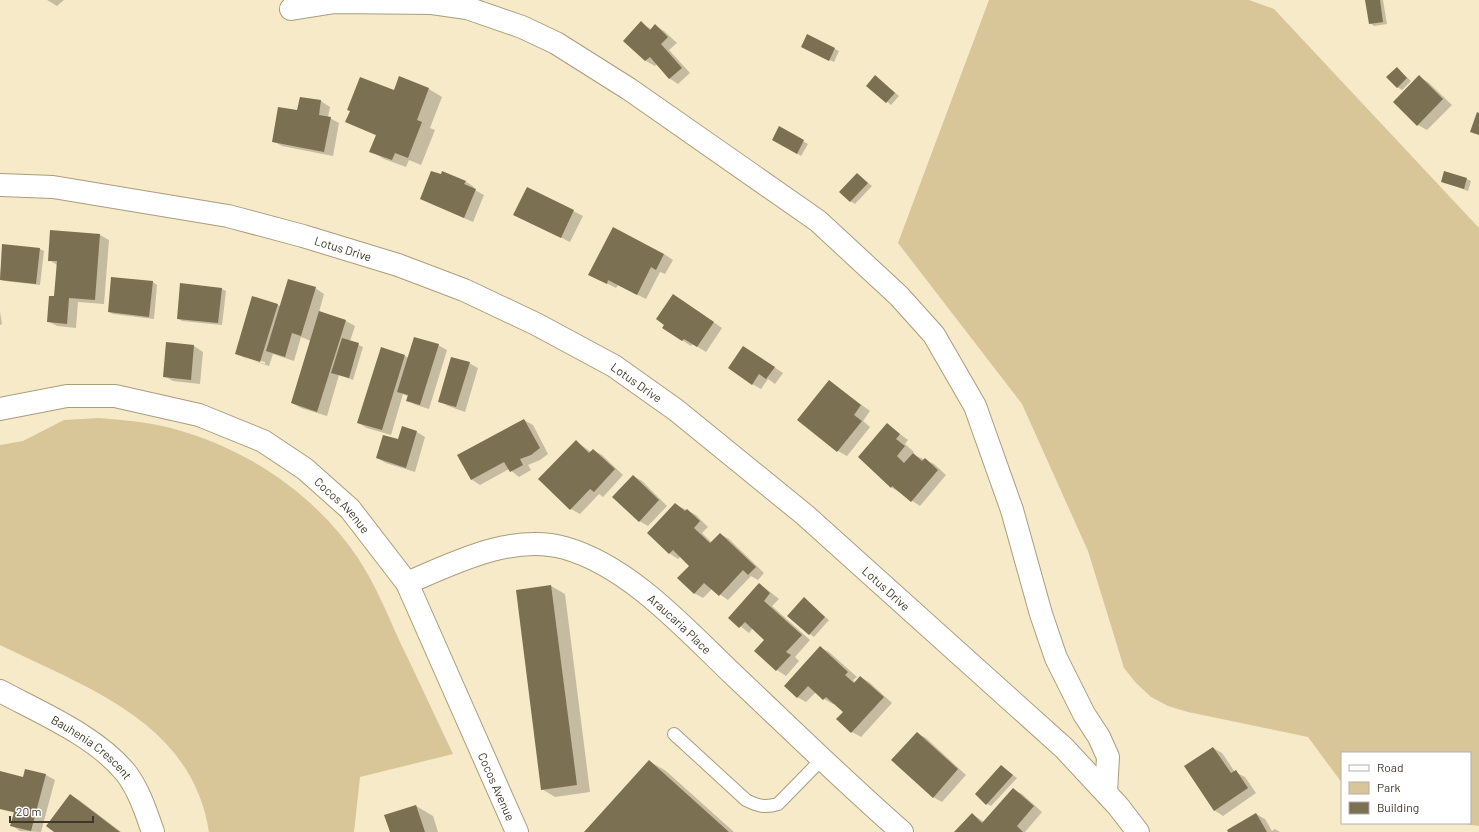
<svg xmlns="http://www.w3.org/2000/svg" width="1479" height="832" font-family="Barlow,sans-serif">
<rect width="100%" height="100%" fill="#f7eac9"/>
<path fill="#d8c699" d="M 989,0 L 1249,0 L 1274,9 L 1479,228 L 1479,826 L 1458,823 L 1470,823 L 1470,753 L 1342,753 L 1342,783 L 1308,737 L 1188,712 L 1168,706 L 1151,697 L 1136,683 L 1124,668 L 1088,551 L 1022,404 L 898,243 Z
M 99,418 C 123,420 148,422 171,428 C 246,448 314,493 358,558 C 375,584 387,613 400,642 C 418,679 435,716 453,754 L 360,777 L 354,832 L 209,832 C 192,722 87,688 0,645 L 0,445 L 23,441 L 64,420 Z"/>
<path fill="#0003" fill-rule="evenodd" d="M 47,0 L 64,0 L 57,6 Z
M 1366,0 L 1383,0 L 1387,24 L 1374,26 L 1370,23 Z
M 641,23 L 651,29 L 655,25 L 664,31 L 677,43 L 669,50 L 690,73 L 678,84 L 669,78 L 657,64 L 655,66 L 646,61 L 624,41 Z
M 806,49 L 835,49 L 839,51 L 834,62 Z
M 1397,68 L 1411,81 L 1402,90 L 1397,87 Z
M 876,76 L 899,96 L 891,105 L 868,85 Z
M 1419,77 L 1428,82 L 1452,105 L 1427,130 L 1418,125 Z
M 400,78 L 429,89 L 442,97 L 430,128 L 435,130 L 421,165 L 409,160 L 406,167 L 384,159 L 371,151 L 377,136 L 346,122 L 351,111 L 394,92 Z
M 300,98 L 321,101 L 330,107 L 328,117 L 339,123 L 333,156 L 282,146 L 273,141 L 298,112 Z
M 779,127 L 808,144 L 801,156 L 773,139 Z
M 857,174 L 872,186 L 855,204 L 850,201 Z
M 1467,179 L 1471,181 L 1468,191 L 1442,181 Z
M 465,181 L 474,187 L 473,189 L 484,195 L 473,222 L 421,199 Z
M 527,188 L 583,216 L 570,242 L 522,218 Z
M 100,235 L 109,240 L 104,304 L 78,302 L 76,328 L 57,326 L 48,321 L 55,297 L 57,265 L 49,260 Z
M 3,246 L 40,249 L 44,251 L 40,285 L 4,281 L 0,279 Z
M 664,254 L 673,260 L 665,274 L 660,272 L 646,299 L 618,285 L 616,288 L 598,279 Z
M 112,278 L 153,282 L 157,285 L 154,319 L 113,314 L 109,312 Z
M 315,288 L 324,294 L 319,312 L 346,321 L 355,326 L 350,341 L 363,347 L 353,380 L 339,375 L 327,416 L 301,408 L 292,403 L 311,341 L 301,337 L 294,361 L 273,354 L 269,366 L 245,358 L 236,353 L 253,297 L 281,306 ZM 244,356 L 265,362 L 265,364 L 244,358 Z
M 222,289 L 226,291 L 222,325 L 182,321 L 178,318 Z
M 683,301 L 722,328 L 706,352 L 693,344 L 691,346 L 682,340 Z
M 0,312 L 2,324 L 0,325 Z
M 438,345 L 447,350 L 429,409 L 416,405 L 407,400 L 409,397 L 403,394 L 391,435 L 367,428 L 358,423 L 405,356 L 409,358 Z
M 194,346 L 203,352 L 200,384 L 173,381 L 164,376 Z
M 744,347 L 783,373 L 775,384 L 768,379 L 761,389 L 752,384 Z
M 469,363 L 478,368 L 465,412 L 448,406 L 439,401 Z
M 829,381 L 870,411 L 863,421 L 870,427 L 847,456 L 838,451 Z
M 524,420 L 533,425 L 548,454 L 540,460 L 528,465 L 531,470 L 519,477 L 509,469 L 480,485 L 471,479 Z
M 888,425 L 908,440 L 905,444 L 914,452 L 912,454 L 934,464 L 946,475 L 920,506 L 891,487 Z
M 417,432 L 425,437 L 415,472 L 386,463 L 377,458 Z
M 577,442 L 591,452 L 593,450 L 602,455 L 623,475 L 603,497 L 599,494 L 580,514 L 571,509 Z
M 633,476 L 642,481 L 667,506 L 648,526 L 639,521 Z
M 675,504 L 696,515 L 708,527 L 702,533 L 712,543 L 720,534 L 729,539 L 764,573 L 758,580 L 751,576 L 728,600 L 712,589 L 703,598 L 694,593 L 691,566 L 681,556 L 678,559 L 669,553 Z
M 760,584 L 779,599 L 772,606 L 810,640 L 795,657 L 799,661 L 786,676 L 777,670 L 755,651 L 765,640 L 753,628 L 749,633 L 730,618 Z
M 551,586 L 565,594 L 590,792 L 555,797 L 542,789 L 517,591 Z
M 804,599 L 829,620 L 814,637 L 810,634 Z
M 820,647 L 829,652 L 857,677 L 853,680 L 855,682 L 860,677 L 869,682 L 892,703 L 861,737 L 852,732 L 838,719 L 844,712 L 834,703 L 833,704 L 824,699 L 816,692 L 806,702 L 797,697 Z
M 917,733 L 926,738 L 966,775 L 942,802 L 933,797 Z
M 1213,748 L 1222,753 L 1235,772 L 1245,777 L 1256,793 L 1223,816 L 1214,810 Z
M 649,761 L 666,771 L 734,832 L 585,832 Z
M 1001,766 L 1017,778 L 991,806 L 987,804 Z
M 26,770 L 46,775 L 55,780 L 41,832 L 20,831 L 11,825 L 15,813 L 0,809 L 0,772 L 24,778 Z
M 1013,789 L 1022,794 L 1042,812 L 1025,832 L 956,832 L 972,814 L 984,822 Z
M 70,795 L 79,800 L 121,832 L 55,832 Z
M 416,806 L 433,816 L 438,832 L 391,832 Z
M 1256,814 L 1265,819 L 1272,831 L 1275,829 L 1280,832 L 1229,832 Z"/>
<path fill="#7c7052" d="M 1365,0 L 1380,0 L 1383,22 L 1369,24 Z
M 641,21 L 650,30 L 655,24 L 668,37 L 661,44 L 682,68 L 669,79 L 650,57 L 645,61 L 623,41 Z
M 807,34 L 835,48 L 829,61 L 801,47 Z
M 1397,67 L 1407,78 L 1397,88 L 1386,77 Z
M 875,75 L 895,93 L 886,103 L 866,86 Z
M 1419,75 L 1443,99 L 1417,126 L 1393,102 Z
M 399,76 L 429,88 L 417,120 L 422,122 L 408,158 L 395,153 L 392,160 L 369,152 L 376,135 L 345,122 L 350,111 L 347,110 L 360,77 L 394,90 Z
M 300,97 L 321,100 L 319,115 L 331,117 L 324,152 L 272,142 L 278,107 L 297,110 Z
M 1477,112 L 1479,113 L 1479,135 L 1470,132 Z
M 779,126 L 804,140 L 797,154 L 772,140 Z
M 431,171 L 441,174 L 442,171 L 466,181 L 464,184 L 476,189 L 464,218 L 420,199 Z
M 1444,171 L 1467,178 L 1464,189 L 1441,182 Z
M 857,173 L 868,183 L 850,202 L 839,192 Z
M 527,187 L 574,210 L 561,238 L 513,215 Z
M 613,227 L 664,254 L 656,270 L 651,267 L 637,295 L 608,280 L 607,284 L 588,275 Z
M 50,230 L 100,234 L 95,300 L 69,298 L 67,324 L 47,322 L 49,296 L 54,296 L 57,261 L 48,261 Z
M 2,244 L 40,248 L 36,284 L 0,280 Z
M 111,277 L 153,281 L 149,317 L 108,312 Z
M 288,279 L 316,287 L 301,336 L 292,333 L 285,357 L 266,351 Z
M 180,283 L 222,288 L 218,323 L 177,319 Z
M 673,294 L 714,322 L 697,347 L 684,339 L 682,341 L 662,328 L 664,325 L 656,319 Z
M 252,296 L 278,304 L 260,362 L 235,354 Z
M 319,311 L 346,320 L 317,412 L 291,403 Z
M 414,337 L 439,344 L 420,405 L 406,401 L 408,395 L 397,392 Z
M 342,338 L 359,343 L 349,378 L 331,373 Z
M 166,342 L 194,345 L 191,380 L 163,377 Z
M 743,346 L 775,367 L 766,379 L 759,374 L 752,385 L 728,368 Z
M 381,347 L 405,355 L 382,430 L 357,423 Z
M 451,357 L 470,362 L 456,407 L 438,402 Z
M 829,380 L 861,405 L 854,415 L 862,421 L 837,452 L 797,420 Z
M 524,419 L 540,448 L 531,455 L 520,459 L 523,465 L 510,472 L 504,462 L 471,480 L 457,455 Z
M 887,423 L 900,434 L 896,439 L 905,446 L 897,456 L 904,463 L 913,453 L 922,461 L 925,458 L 938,470 L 911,502 L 892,486 L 891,488 L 858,457 Z
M 402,426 L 417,431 L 406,468 L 376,458 L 383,435 L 398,439 Z
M 576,440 L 589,453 L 593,449 L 615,469 L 594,492 L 590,489 L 570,510 L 538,479 Z
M 633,475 L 659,500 L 639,522 L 612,497 Z
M 675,503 L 685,511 L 687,509 L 700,521 L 694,528 L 710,543 L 720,533 L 756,567 L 748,575 L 743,570 L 719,596 L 704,583 L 694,594 L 677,578 L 689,566 L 673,550 L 669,554 L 647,533 Z
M 759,583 L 770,593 L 764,601 L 802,635 L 786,652 L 791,655 L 776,671 L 754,651 L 764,640 L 745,622 L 739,628 L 728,618 Z
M 551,585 L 577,785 L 541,790 L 516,590 Z
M 804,597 L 825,617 L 809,635 L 787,616 Z
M 820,646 L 848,672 L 845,675 L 854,683 L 860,676 L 884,697 L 851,733 L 836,719 L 843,712 L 826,697 L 823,700 L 808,686 L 797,698 L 784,686 Z
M 917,732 L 958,769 L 933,798 L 891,760 Z
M 1213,747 L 1231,773 L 1236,770 L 1248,788 L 1214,811 L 1184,766 Z
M 649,760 L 729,832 L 584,832 Z
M 1001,765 L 1013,775 L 986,805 L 975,794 Z
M 25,769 L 46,774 L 31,831 L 10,826 L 14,812 L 0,809 L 0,771 L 23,777 Z
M 1013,788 L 1034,806 L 1017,826 L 1023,832 L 954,832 L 972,813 L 982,823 Z
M 70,794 L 99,816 L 120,832 L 54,832 L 46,826 Z
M 416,805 L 425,832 L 390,832 L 384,815 Z
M 1256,813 L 1267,832 L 1228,832 L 1227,830 Z"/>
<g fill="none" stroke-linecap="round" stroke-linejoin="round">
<g stroke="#a99d7d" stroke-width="14">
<path id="service" d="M 674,734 L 746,800 C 758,806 765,808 778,804 L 822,759"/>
</g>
<g stroke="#a99d7d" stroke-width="24">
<g id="minor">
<path d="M 291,9 L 335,2 L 432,3 L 467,8 L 522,27 L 556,43 L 629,89 L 818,221 L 899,296 L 934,335 L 975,406 L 1012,510 L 1041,614 L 1056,658 L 1084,714 L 1099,737 L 1108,757 L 1106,793"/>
<path id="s1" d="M 0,409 L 67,396 L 115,396 L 199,415 L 263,441 L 305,469 L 350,509 L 407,583 L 517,832"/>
<path id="s2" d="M 407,583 C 454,563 512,533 565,548 C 632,567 689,633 739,680 C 793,731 846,783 902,832"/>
<path id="s3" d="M 0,691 C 41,713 96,736 126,773 C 139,790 146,812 153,832"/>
</g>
</g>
<g stroke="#a99d7d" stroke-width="24">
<g id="tertiary">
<path id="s4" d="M 0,185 L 53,187 L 228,216 L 303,236 L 398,265 L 464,290 L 536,324 L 614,366 L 676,410 L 805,515 L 1064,748 L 1118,806 L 1138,832"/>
</g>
</g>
<use href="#service" stroke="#fff" stroke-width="12"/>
<use href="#minor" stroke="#fff" stroke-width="22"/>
<use href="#tertiary" stroke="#fff" stroke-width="22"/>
</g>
<g text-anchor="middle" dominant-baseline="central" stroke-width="4" stroke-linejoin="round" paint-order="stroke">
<g font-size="12" fill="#3e382b" stroke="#fff">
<text stroke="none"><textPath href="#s4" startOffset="350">Lotus Drive</textPath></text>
<text stroke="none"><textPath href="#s4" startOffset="674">Lotus Drive</textPath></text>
<text stroke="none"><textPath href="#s1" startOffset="374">Cocos Avenue</textPath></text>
<text stroke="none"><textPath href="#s4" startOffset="998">Lotus Drive</textPath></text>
<text stroke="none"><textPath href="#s2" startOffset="304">Araucaria Place</textPath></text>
<text stroke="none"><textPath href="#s3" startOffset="108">Bauhenia Crescent</textPath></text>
<text stroke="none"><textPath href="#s1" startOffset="698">Cocos Avenue</textPath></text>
</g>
</g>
<rect x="1341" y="752" width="130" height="72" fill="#ffffff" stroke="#b2afaa"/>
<rect x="1349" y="765" width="20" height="6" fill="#ffffff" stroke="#b2afaa"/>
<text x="1377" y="772" font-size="12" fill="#3e382b">Road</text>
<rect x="1349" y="782" width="20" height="12" fill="#d8c699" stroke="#b2afaa"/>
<text x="1377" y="792" font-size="12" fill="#3e382b">Park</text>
<rect x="1349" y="802" width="20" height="12" fill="#7c7052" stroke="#b2afaa"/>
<text x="1377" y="812" font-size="12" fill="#3e382b">Building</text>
<path d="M10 816v6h83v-6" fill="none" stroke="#3e382b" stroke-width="2"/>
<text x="16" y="816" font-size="12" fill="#3e382b" stroke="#ffffff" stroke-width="3" paint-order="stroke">20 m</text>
</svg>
